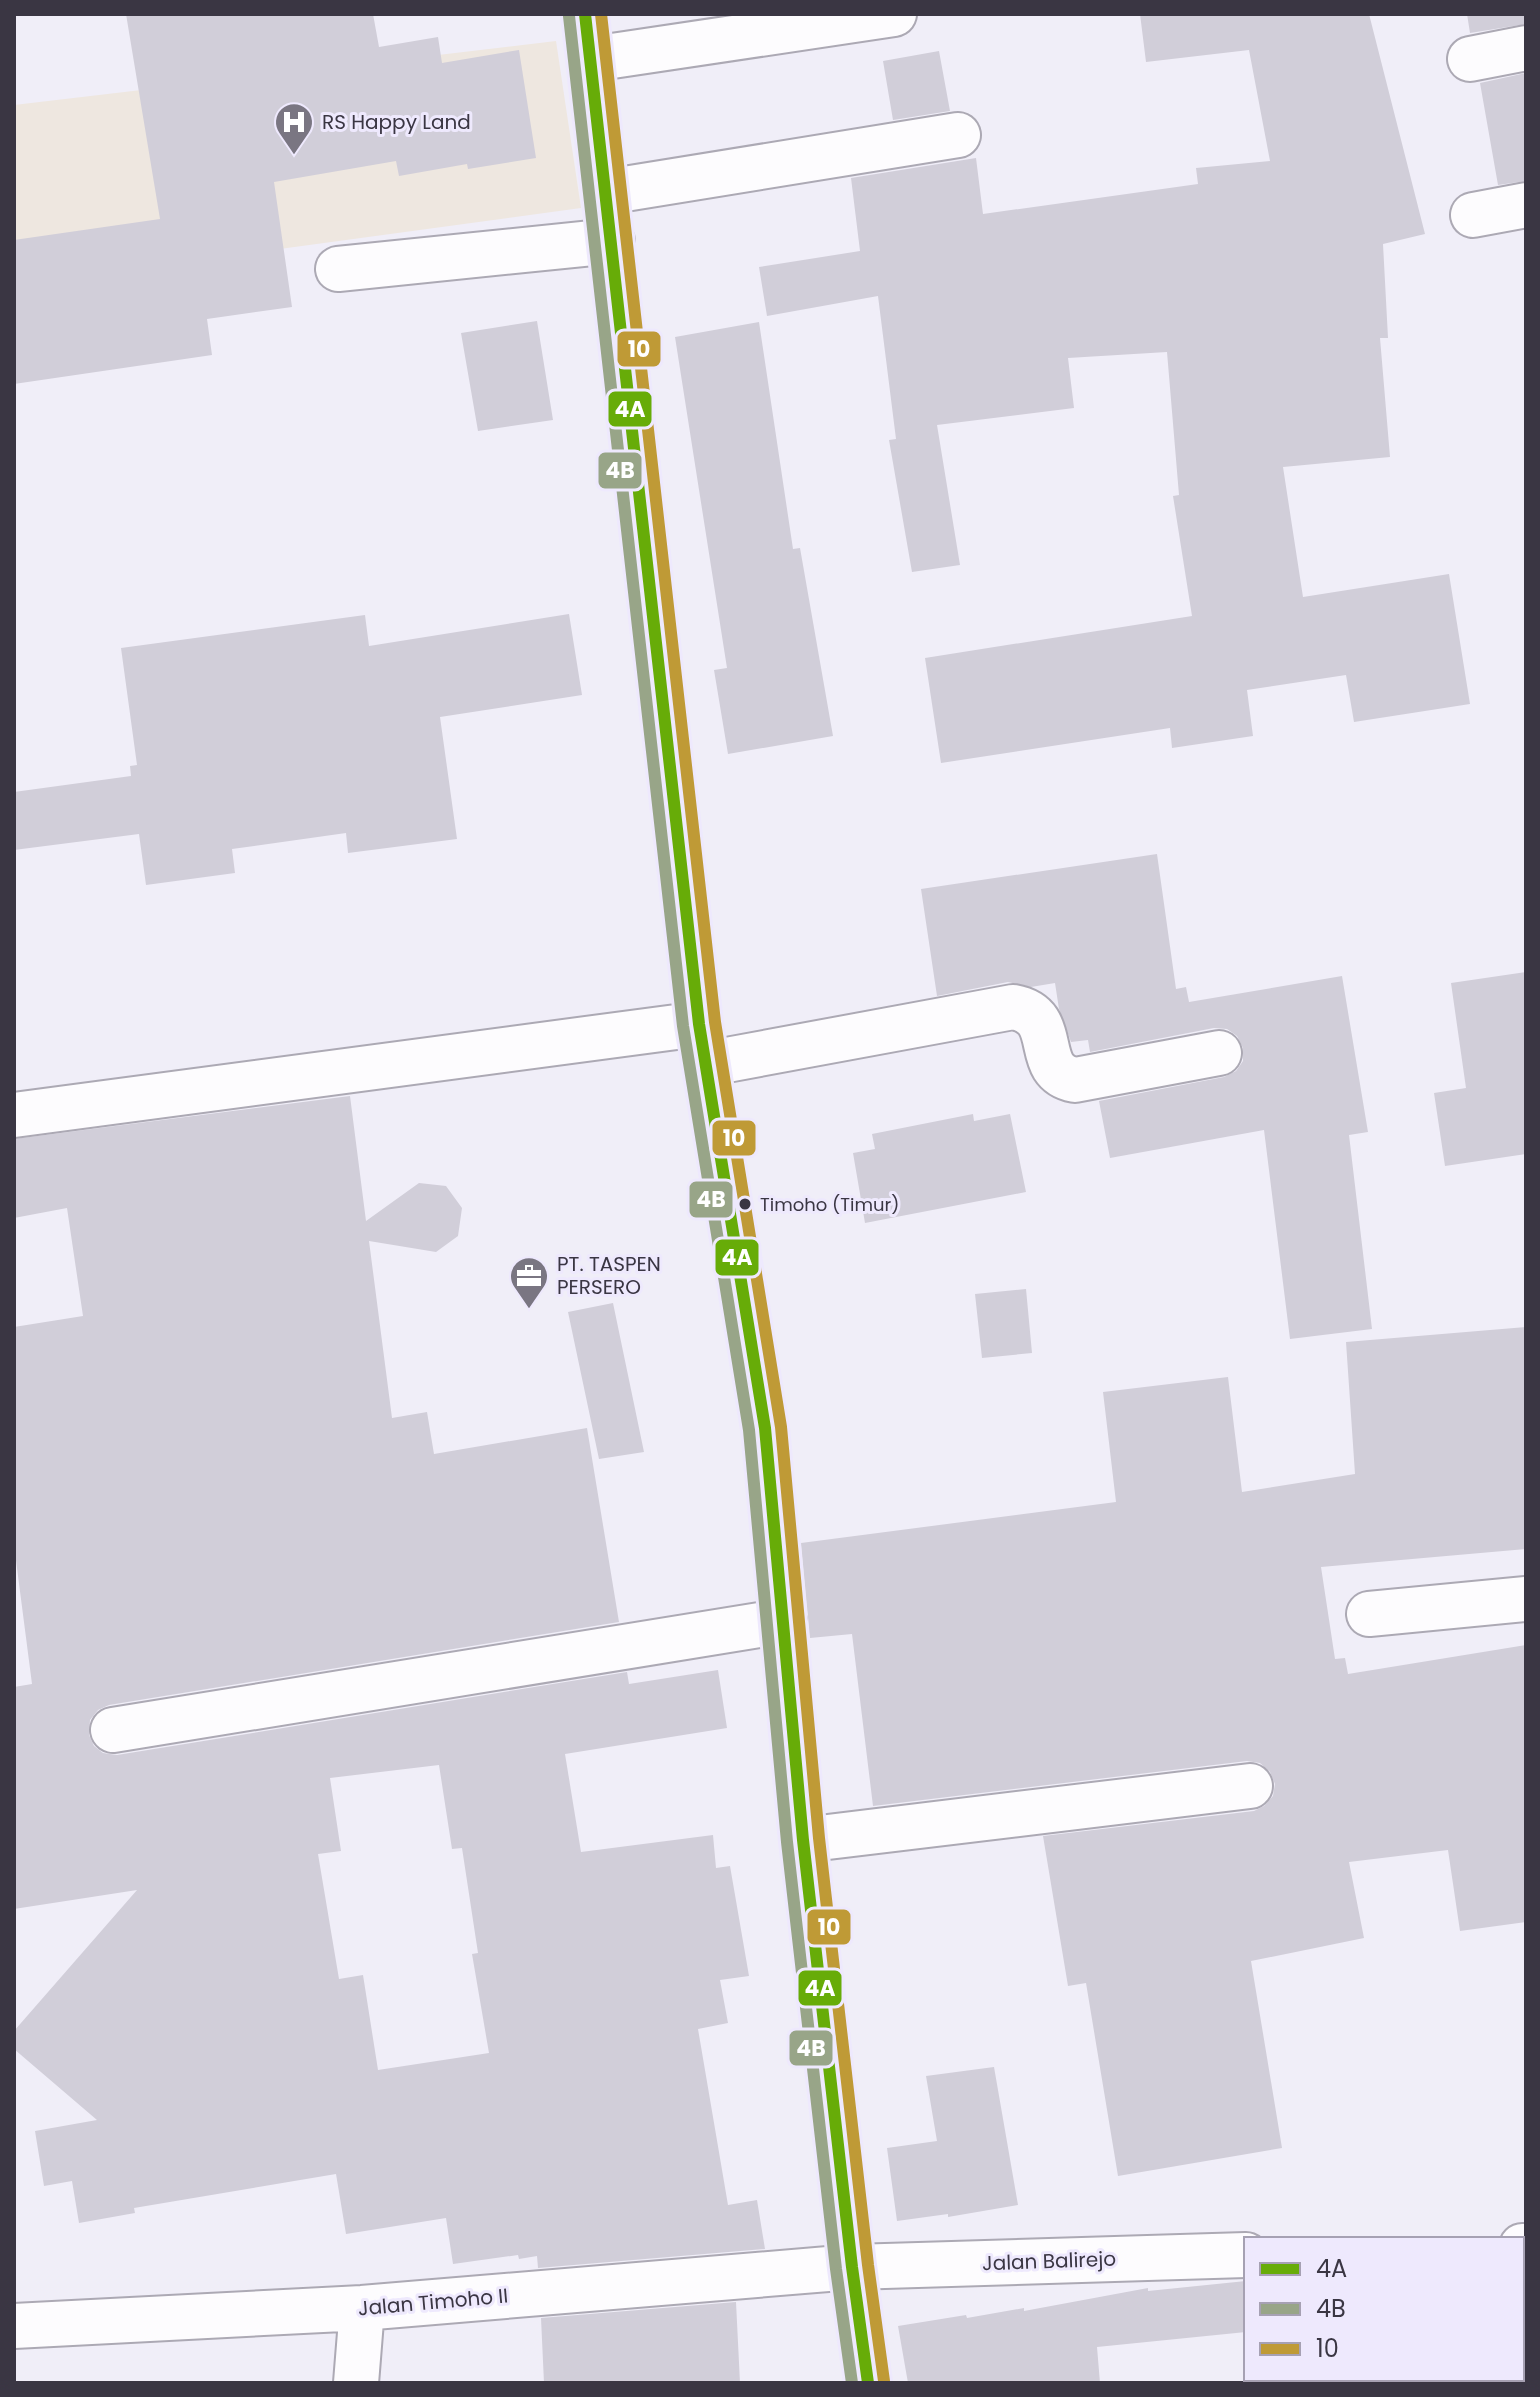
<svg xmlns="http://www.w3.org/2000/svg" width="1540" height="2397" font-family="Poppins,sans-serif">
<rect width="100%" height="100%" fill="#f0eef8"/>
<path fill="#eee7e0" d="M 556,41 L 581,208 L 14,285 L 14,105 Z"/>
<path fill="#d1ced9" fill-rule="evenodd" d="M 126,14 L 373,14 L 379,47 L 438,37 L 442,63 L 519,50 L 536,158 L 468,169 L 467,164 L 399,176 L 396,161 L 274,182 L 292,307 L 207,319 L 212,355 L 14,384 L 14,240 L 160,219 Z
M 1140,14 L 1369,14 L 1425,234 L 1383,244 L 1388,338 L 1380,338 L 1390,457 L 1283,467 L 1303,597 L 1449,574 L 1470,704 L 1354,722 L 1346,675 L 1247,690 L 1253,736 L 1172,748 L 1170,728 L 941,763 L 925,658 L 1192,616 L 1173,496 L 1179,495 L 1167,352 L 1068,358 L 1074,408 L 937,425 L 960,565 L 912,572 L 889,440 L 896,439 L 878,296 L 767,316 L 759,267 L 860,251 L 851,178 L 976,158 L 983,214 L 1198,184 L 1196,168 L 1270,161 L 1249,50 L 1146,62 Z
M 1467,14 L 1526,14 L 1526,24 L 1470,33 Z
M 939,51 L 950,111 L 893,120 L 883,61 Z
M 1526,73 L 1526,181 L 1498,185 L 1480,83 Z
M 537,321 L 553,420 L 478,431 L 461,333 Z
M 759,322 L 793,549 L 800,548 L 833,736 L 728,754 L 714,670 L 727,668 L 675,337 Z
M 569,614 L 582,695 L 440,717 L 457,839 L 348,853 L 346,833 L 232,849 L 235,873 L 146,885 L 139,834 L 14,850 L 14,792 L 131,776 L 130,766 L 137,765 L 121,648 L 365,615 L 369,646 Z
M 1157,854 L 1176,989 L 1186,987 L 1189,1002 L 1342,976 L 1368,1132 L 1349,1135 L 1372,1329 L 1290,1339 L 1264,1130 L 1110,1158 L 1099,1101 L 1224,1077 L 1236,1071 L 1243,1061 L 1243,1048 L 1237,1036 L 1227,1029 L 1214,1028 L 1090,1052 L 1088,1040 L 1071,1042 L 1059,1009 L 1055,983 L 1031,987 L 1008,982 L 937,996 L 921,889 Z
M 1526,972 L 1526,1154 L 1445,1166 L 1434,1093 L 1466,1088 L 1451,983 Z
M 350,1096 L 366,1221 L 419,1183 L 446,1186 L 462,1208 L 458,1236 L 436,1252 L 369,1241 L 392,1418 L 427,1412 L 434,1454 L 587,1428 L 619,1622 L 109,1705 L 98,1710 L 90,1720 L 89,1735 L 94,1746 L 103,1753 L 117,1755 L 627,1672 L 629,1684 L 718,1670 L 727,1728 L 565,1754 L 581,1852 L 713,1835 L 716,1868 L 730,1866 L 749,1976 L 720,1980 L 728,2023 L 698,2029 L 728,2205 L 757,2200 L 765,2249 L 538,2268 L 537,2256 L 519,2259 L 518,2255 L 453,2264 L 446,2218 L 346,2234 L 336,2174 L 134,2208 L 135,2213 L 79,2223 L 72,2181 L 44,2186 L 35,2131 L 97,2120 L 14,2049 L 14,2031 L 137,1890 L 14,1909 L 14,1687 L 32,1684 L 14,1545 L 14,1327 L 83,1316 L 67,1208 L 14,1218 L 14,1139 ZM 439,1765 L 452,1849 L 462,1848 L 478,1953 L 472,1954 L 489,2053 L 378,2070 L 363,1975 L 339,1979 L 318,1854 L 341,1851 L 330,1778 Z
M 973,1114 L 974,1121 L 1010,1114 L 1026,1192 L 865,1223 L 853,1153 L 875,1149 L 872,1134 Z
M 1026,1289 L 1032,1353 L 982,1358 L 975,1294 Z
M 613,1303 L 644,1452 L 599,1459 L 568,1312 Z
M 1526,1327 L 1526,1549 L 1321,1567 L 1335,1659 L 1345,1658 L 1348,1674 L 1526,1645 L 1526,1922 L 1460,1931 L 1448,1850 L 1349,1862 L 1364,1938 L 1251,1961 L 1282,2148 L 1118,2176 L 1086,1983 L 1068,1986 L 1043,1836 L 1254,1811 L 1264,1806 L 1273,1796 L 1275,1784 L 1270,1772 L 1260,1763 L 1247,1761 L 873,1806 L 852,1634 L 810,1638 L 801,1543 L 1116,1502 L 1103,1392 L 1228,1377 L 1242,1492 L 1355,1474 L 1346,1342 Z
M 994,2067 L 1018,2205 L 948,2217 L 948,2214 L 897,2221 L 887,2148 L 937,2141 L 926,2076 Z
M 1246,2281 L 1246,2332 L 1097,2347 L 1100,2383 L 908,2383 L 898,2326 L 966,2315 L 967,2318 L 1024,2308 L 1024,2311 L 1148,2288 L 1148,2291 Z
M 736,2302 L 740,2383 L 544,2383 L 541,2318 Z"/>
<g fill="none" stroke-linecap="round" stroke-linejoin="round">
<g stroke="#aca9b4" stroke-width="48">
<path id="minor" d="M 592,59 L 894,14
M 1470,59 L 1526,48
M 606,192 L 958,135
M 1473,215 L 1526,205
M 338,269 L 612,241
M 705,1064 L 1013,1007 C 1064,1016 1029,1071 1075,1080 L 1219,1053
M 14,1115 L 699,1024
M 1369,1614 L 1526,1599
M 113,1730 L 784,1621
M 803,1840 L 1250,1786
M 1522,2246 L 1526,2246
M 14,2326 L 362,2308 L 852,2267 L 1246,2255
M 356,2383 L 362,2308"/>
</g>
<g stroke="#cecdd3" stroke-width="48">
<path id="major" d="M 585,14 L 699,1024 L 765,1428 L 803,1840 L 852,2267 L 868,2383"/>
</g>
<use href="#minor" stroke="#fdfcfe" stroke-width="44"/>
<use href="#major" stroke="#f6f2f3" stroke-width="44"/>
<g stroke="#eee9fd" stroke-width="18">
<path id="bus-1" d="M 585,14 L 699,1024 L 765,1428 L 803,1840 L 852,2267 L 868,2383"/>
</g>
<g stroke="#eee9fd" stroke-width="18">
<path id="bus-2" d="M 569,16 L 683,1026 L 749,1430 L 787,1842 L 836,2269 L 852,2383"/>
</g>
<g stroke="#eee9fd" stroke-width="18">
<path id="bus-3" d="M 601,14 L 715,1022 L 781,1427 L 819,1838 L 868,2265 L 884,2381"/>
</g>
<use href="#bus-1" stroke="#67ac08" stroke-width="12"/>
<use href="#bus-2" stroke="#98a588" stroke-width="12"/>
<use href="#bus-3" stroke="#bf9a36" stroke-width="12"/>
</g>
<defs>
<g id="hospital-pin" transform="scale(2)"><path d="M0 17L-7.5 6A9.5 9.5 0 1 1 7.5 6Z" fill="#7a7682" stroke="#eee9fd"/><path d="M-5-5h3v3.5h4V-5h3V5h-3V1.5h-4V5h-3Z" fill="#fff"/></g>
<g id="office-pin" transform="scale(2)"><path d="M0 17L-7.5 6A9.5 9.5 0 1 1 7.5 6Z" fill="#7a7682" stroke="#eee9fd"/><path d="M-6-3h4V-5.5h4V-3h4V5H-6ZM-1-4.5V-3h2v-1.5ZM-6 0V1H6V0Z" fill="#fff"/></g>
</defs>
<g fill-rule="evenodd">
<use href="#hospital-pin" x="294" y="122"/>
<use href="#office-pin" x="529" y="1276"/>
</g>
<circle fill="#3a3643" stroke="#eee9fd" stroke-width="3" cx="745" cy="1204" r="7"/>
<g text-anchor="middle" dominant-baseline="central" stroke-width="6" stroke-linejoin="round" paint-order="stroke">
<g font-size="18" fill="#3a3643" stroke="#eee9fd" text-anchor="start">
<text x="760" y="1204">Timoho (Timur)</text>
</g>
<g font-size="20" fill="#3a3643" stroke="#eee9fd" text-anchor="start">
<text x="322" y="122">RS Happy Land</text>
<text x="557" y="1264">PT. TASPEN<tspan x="557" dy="23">PERSERO</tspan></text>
</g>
<g font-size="20" fill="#3a3643" stroke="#eee9fd">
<text transform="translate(1049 2261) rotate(-2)">Jalan Balirejo</text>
<text transform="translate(433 2302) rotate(-5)">Jalan Timoho II</text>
</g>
</g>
<g stroke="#eee9fd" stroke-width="3">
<rect x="616" y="330" width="46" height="38" rx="8" fill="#bf9a36"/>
<rect x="607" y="390" width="46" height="38" rx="8" fill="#67ac08"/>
<rect x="597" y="451" width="46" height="39" rx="8" fill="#98a588"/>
<rect x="711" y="1119" width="46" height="38" rx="8" fill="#bf9a36"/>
<rect x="688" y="1180" width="46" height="39" rx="8" fill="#98a588"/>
<rect x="714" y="1238" width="46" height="39" rx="8" fill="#67ac08"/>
<rect x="806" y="1908" width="46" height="38" rx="8" fill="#bf9a36"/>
<rect x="797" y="1969" width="46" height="38" rx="8" fill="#67ac08"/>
<rect x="788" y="2029" width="46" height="38" rx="8" fill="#98a588"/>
</g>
<g font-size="22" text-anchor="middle" font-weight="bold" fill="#fff">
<text x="639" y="357">10</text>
<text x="630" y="417">4A</text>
<text x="620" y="478">4B</text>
<text x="734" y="1146">10</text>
<text x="711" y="1207">4B</text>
<text x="737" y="1265">4A</text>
<text x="829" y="1935">10</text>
<text x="820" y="1996">4A</text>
<text x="811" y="2056">4B</text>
</g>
<rect width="1540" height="2397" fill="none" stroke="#3a3643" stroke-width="32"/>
<rect x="1244" y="2237" width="280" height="144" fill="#eee9fd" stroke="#a6a1b3" stroke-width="2"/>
<rect x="1260" y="2263" width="40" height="12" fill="#67ac08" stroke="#a6a1b3" stroke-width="2"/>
<text x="1316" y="2277" font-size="24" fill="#3a3643">4A</text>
<rect x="1260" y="2303" width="40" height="12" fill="#98a588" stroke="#a6a1b3" stroke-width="2"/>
<text x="1316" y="2317" font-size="24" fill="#3a3643">4B</text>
<rect x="1260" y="2343" width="40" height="12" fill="#bf9a36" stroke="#a6a1b3" stroke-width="2"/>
<text x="1316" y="2357" font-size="24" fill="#3a3643">10</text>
</svg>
